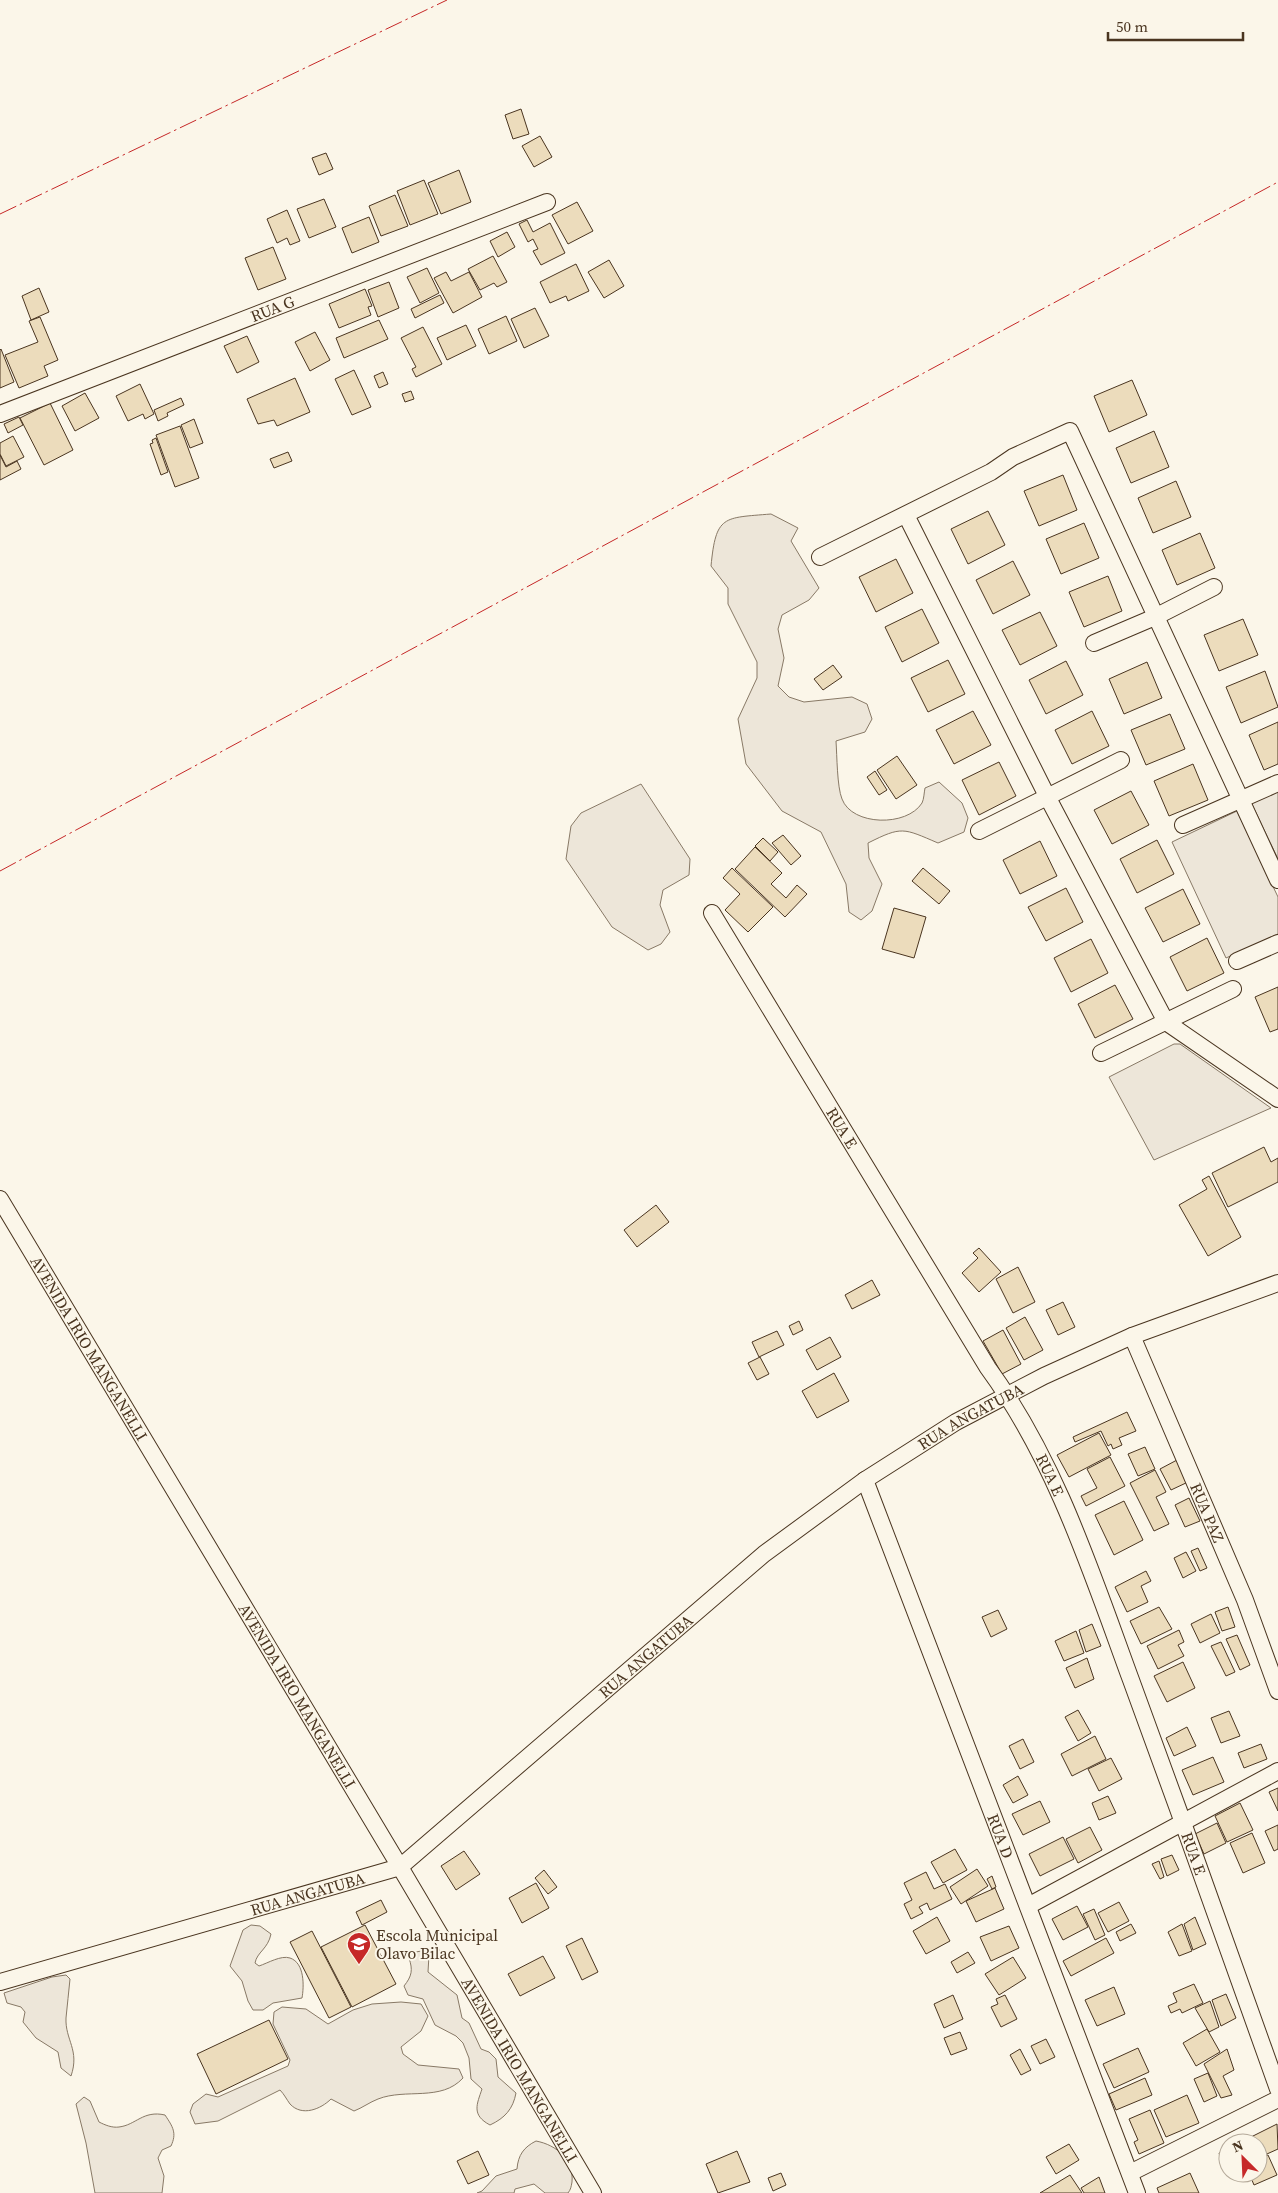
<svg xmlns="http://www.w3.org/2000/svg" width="1278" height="2193" font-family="'Source Serif 4',serif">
<rect width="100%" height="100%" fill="#fbf6e9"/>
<path fill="#ede6d9" stroke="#887966" d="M 771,514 L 798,528 L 791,541 L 819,588 L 809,600 L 782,615 L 778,629 L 784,658 L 778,686 L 789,697 L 804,702 L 852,697 L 867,704 L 872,719 L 865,732 L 836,741 C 837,755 837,787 842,799 C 852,826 907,827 922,803 C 924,799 924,793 925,788 L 939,782 L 962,803 L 968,818 L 964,832 L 938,843 C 903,828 902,826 868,843 L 869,858 L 882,884 L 872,911 L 861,920 L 849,912 L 846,884 L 821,832 L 782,811 L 746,764 L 738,719 L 757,678 L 757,662 L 728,604 L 728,588 L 711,566 C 716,515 723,518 771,514 Z
M 641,784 L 690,859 L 689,875 L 663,890 L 660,905 L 670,932 L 661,944 L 648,950 L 612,927 L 566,859 L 571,826 L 581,813 Z
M 1278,789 L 1278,859 L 1251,802 Z
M 1237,811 L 1278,897 L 1278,934 L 1226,958 L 1172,842 Z
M 1174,1044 L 1180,1044 L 1271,1108 L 1154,1160 L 1109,1077 Z
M 251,1925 L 260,1926 L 271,1934 C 268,1949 257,1952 255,1963 L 259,1966 C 268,1963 281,1955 290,1958 C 305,1963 304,1987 302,1998 L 273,2003 L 263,2010 L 253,2010 L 248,2001 L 242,1981 L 230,1966 L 243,1930 Z
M 421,1951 L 429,1955 L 428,1972 L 457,1995 L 462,2018 L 469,2023 L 481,2049 L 489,2052 L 496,2059 L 498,2077 L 516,2093 C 513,2109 505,2118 490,2125 C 471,2115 477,2104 482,2089 L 471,2079 L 469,2058 L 463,2043 L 456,2036 L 435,2025 L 423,1999 L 408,1995 L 404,1986 C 412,1976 413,1970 409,1958 L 411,1953 Z
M 66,1975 L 70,1979 C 69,1992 67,2005 66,2018 C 65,2040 80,2050 71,2076 L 61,2068 L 58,2052 L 36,2038 L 23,2022 L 25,2012 L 21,2007 L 7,2003 L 4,1993 L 52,1977 Z
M 401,2002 L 421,2004 L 428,2016 L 421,2031 L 401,2047 L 403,2054 L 418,2065 L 459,2069 L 463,2078 C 441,2102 406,2088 378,2099 C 370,2102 362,2108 354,2111 L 331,2099 C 321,2109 302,2117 290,2104 C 287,2100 284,2094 280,2090 L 218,2121 L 195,2124 L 190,2112 L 193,2104 L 206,2094 L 218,2097 L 288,2066 L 290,2060 L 273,2024 L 274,2012 L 282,2007 L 306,2009 L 328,2024 L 353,2010 L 372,2004 Z
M 84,2097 L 90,2101 L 99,2122 C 105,2125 112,2128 119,2127 C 136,2125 143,2110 165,2115 C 173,2127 177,2133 171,2146 L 162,2150 L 158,2158 L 164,2176 L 162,2193 L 95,2193 L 86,2143 L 76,2104 Z
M 536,2141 C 557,2145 574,2160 572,2182 C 571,2187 571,2189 568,2193 L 545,2193 L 534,2184 L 515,2189 L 514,2193 L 477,2193 L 482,2191 L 496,2176 L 517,2169 C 518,2155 524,2147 536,2141 Z"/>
<path fill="#ecdcbc" stroke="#4a3520" d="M 521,109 L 529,134 L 513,139 L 505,115 Z
M 540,136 L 552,157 L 534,167 L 522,146 Z
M 326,153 L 333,169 L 319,175 L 312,158 Z
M 459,170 L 471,202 L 441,214 L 428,183 Z
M 424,180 L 438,214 L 410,225 L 397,191 Z
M 395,195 L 408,226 L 381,236 L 369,206 Z
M 324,199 L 336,227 L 309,238 L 297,209 Z
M 577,202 L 593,231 L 568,244 L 552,215 Z
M 287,210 L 300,241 L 290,245 L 287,238 L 277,243 L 267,219 Z
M 369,217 L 379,242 L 352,253 L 342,228 Z
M 527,220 L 533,232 L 550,223 L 565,253 L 541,265 L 533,251 L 538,249 L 533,239 L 528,242 L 519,224 Z
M 507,232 L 515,247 L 498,257 L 490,241 Z
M 273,247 L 286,279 L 258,290 L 245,258 Z
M 493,256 L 507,282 L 497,287 L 494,283 L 480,290 L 468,269 Z
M 609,260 L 624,286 L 604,298 L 588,272 Z
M 576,264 L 589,291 L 568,301 L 566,296 L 550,303 L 540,282 Z
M 427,268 L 439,293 L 420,303 L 407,277 Z
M 446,272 L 451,281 L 469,272 L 482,297 L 453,313 L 434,278 Z
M 389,282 L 399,308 L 378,317 L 368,290 Z
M 39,288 L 49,312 L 31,320 L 22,296 Z
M 365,289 L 372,306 L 368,307 L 371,315 L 339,328 L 329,304 Z
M 440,295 L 444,303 L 415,318 L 411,309 Z
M 535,308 L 549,336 L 524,348 L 511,319 Z
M 506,316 L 517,341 L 489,354 L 478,329 Z
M 40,317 L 58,360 L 44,366 L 48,376 L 19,388 L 5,355 L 38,342 L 29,321 Z
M 379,320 L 388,339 L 344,358 L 336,338 Z
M 466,325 L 476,346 L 447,360 L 437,338 Z
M 423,327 L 442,364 L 416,377 L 412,369 L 416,367 L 401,338 Z
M 315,332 L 330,360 L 310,371 L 295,342 Z
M 247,336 L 259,362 L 237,373 L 224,346 Z
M 1,349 L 14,382 L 0,388 L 0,350 Z
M 354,370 L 371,407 L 352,415 L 335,379 Z
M 383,372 L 388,384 L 379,388 L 374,376 Z
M 295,378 L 310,412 L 277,426 L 274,420 L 258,424 L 247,399 Z
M 1132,380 L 1147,415 L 1109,432 L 1094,396 Z
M 140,384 L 154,414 L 145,419 L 143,414 L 128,421 L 116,396 Z
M 411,391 L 414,399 L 405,402 L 402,394 Z
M 85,393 L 99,418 L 75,431 L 62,406 Z
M 181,398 L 184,405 L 167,413 L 168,416 L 158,421 L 154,410 Z
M 50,403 L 73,450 L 44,465 L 20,418 Z
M 19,417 L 23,425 L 8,433 L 4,424 Z
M 194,419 L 203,443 L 190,448 L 181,425 Z
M 180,426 L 199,478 L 175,487 L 156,435 Z
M 1154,431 L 1169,467 L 1131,483 L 1116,448 Z
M 13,436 L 24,457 L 6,466 L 0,454 L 0,443 Z
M 156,438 L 168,472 L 161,475 L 150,444 L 153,443 L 152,440 Z
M 288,452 L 292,461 L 274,468 L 270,459 Z
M 0,455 L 6,467 L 17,461 L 21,469 L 0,480 Z
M 1063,475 L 1077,510 L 1039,526 L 1024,491 Z
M 1176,481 L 1191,517 L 1153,533 L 1138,498 Z
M 988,511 L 1005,545 L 968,564 L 951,529 Z
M 1084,523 L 1099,558 L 1061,574 L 1046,539 Z
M 1200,533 L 1215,568 L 1177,585 L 1162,550 Z
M 896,559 L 913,593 L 876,612 L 859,577 Z
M 1013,561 L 1030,595 L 993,614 L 976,580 Z
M 1108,576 L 1122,611 L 1084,627 L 1069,592 Z
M 922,609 L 939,643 L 902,662 L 885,627 Z
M 1040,612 L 1057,646 L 1020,665 L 1002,630 Z
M 1243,619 L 1258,655 L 1219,671 L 1204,635 Z
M 948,660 L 965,694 L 928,712 L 911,678 Z
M 1066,661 L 1083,695 L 1046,714 L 1029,680 Z
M 1147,662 L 1162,698 L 1124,714 L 1109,679 Z
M 833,665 L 842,677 L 823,690 L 814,679 Z
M 1265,671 L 1278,707 L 1241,723 L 1226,687 Z
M 973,711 L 991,745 L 954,764 L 936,730 Z
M 1092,711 L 1109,746 L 1072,764 L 1055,730 Z
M 1170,714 L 1185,749 L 1146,765 L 1131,730 Z
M 1278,722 L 1278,764 L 1264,770 L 1249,735 Z
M 897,756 L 917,785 L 896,799 L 877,770 Z
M 999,762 L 1016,796 L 979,815 L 962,780 Z
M 1193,764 L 1208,800 L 1169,816 L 1154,781 Z
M 875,771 L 887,790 L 879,795 L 867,777 Z
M 1131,791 L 1149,825 L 1112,844 L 1094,810 Z
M 783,835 L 801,856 L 791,865 L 772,843 Z
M 763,838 L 778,852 L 770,861 L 755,846 Z
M 1157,840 L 1174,874 L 1137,893 L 1120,859 Z
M 1040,841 L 1057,876 L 1020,894 L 1003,860 Z
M 755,847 L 782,873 L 771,884 L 786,898 L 797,885 L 807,894 L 785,917 L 735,869 Z
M 732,868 L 773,907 L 748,932 L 725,910 L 740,894 L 723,878 Z
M 923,868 L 950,891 L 939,904 L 912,881 Z
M 1066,888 L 1083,922 L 1046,941 L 1028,907 Z
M 1183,889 L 1200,924 L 1163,942 L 1145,908 Z
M 894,908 L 926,917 L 914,958 L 882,949 Z
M 1207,938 L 1224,973 L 1187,991 L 1170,957 Z
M 1091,939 L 1108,973 L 1071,992 L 1054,958 Z
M 1115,985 L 1133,1019 L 1095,1038 L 1078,1004 Z
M 1278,987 L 1278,1029 L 1270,1032 L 1255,997 Z
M 1264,1147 L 1271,1162 L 1278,1158 L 1278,1182 L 1228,1207 L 1212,1173 Z
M 1209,1176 L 1241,1237 L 1208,1256 L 1179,1205 L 1207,1189 L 1202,1180 Z
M 656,1205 L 669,1222 L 637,1247 L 624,1230 Z
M 979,1248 L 1001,1272 L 979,1292 L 962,1273 L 978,1258 L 973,1253 Z
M 1018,1267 L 1035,1302 L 1013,1313 L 996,1279 Z
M 872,1280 L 880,1295 L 852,1309 L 845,1295 Z
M 1063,1302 L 1075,1327 L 1058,1335 L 1046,1310 Z
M 1025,1317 L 1043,1350 L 1024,1360 L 1006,1328 Z
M 799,1321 L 803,1330 L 793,1335 L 789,1326 Z
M 1003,1330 L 1021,1364 L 1002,1374 L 983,1341 Z
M 777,1331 L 784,1345 L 759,1357 L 752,1342 Z
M 830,1337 L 841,1357 L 817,1370 L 806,1350 Z
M 760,1357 L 769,1374 L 757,1380 L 748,1363 Z
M 834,1373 L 849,1401 L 817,1418 L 802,1391 Z
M 1127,1412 L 1136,1431 L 1119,1438 L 1122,1445 L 1113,1449 L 1111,1444 L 1108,1446 L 1101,1431 L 1075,1442 L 1073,1437 Z
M 1099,1433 L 1111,1455 L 1069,1477 L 1057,1455 Z
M 1145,1447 L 1155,1469 L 1138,1476 L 1128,1454 Z
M 1110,1457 L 1125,1486 L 1086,1506 L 1081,1496 L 1097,1488 L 1087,1469 Z
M 1177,1460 L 1188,1482 L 1171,1490 L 1160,1469 Z
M 1155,1470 L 1166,1492 L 1156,1497 L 1169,1524 L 1154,1531 L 1130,1483 Z
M 1189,1498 L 1200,1521 L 1185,1527 L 1175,1505 Z
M 1124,1501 L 1143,1540 L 1114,1555 L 1095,1515 Z
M 1198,1548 L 1207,1568 L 1200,1571 L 1191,1551 Z
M 1186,1552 L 1196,1571 L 1183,1578 L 1174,1558 Z
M 1146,1571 L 1151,1581 L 1141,1586 L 1148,1602 L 1127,1612 L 1115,1587 Z
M 1159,1607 L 1172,1629 L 1141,1644 L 1130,1621 Z
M 1228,1607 L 1235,1627 L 1222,1631 L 1215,1612 Z
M 998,1610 L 1007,1629 L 991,1637 L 982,1617 Z
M 1211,1614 L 1220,1633 L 1200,1643 L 1191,1624 Z
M 1092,1624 L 1101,1646 L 1086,1652 L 1079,1630 Z
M 1179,1630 L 1184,1642 L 1178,1645 L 1184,1656 L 1158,1669 L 1147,1646 Z
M 1076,1631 L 1084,1653 L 1064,1661 L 1055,1641 Z
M 1237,1635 L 1250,1665 L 1240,1670 L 1226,1639 Z
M 1221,1642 L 1235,1672 L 1226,1676 L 1211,1646 Z
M 1087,1658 L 1094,1679 L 1075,1688 L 1066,1668 Z
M 1183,1662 L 1195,1688 L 1167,1702 L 1154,1676 Z
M 1078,1710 L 1091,1733 L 1078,1741 L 1065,1717 Z
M 1229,1711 L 1240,1736 L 1221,1743 L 1211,1718 Z
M 1187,1727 L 1196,1746 L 1174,1756 L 1166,1738 Z
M 1095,1736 L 1106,1759 L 1072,1776 L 1061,1754 Z
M 1023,1739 L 1034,1762 L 1020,1769 L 1009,1746 Z
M 1261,1744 L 1267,1759 L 1244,1768 L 1238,1753 Z
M 1213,1757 L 1224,1782 L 1193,1795 L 1182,1770 Z
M 1111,1758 L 1122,1779 L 1099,1791 L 1088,1769 Z
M 1018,1776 L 1028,1795 L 1013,1803 L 1003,1785 Z
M 1278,1788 L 1278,1811 L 1269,1792 Z
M 1108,1796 L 1116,1813 L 1099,1820 L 1092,1803 Z
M 1040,1801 L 1050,1822 L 1023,1835 L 1012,1814 Z
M 1240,1803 L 1253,1830 L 1227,1842 L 1215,1816 Z
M 1217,1823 L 1226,1843 L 1204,1854 L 1195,1834 Z
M 1278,1825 L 1278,1849 L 1274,1851 L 1265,1831 Z
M 1090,1827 L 1102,1850 L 1078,1863 L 1066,1839 Z
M 1252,1833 L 1265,1863 L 1243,1873 L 1230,1843 Z
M 1063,1837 L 1074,1859 L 1040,1876 L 1029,1854 Z
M 955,1849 L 967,1870 L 943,1883 L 931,1862 Z
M 464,1851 L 480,1874 L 456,1890 L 441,1866 Z
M 1172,1855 L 1179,1870 L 1167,1876 L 1161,1859 Z
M 1159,1861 L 1164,1877 L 1160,1879 L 1152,1864 Z
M 977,1869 L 988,1886 L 961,1904 L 950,1887 Z
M 544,1870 L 557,1887 L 548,1894 L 535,1878 Z
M 926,1872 L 934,1889 L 945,1884 L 952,1899 L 930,1910 L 927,1903 L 919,1907 L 923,1913 L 911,1919 L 904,1904 L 912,1900 L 904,1883 Z
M 992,1876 L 996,1887 L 992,1889 L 987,1879 Z
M 536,1883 L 549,1908 L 522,1923 L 509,1898 Z
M 995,1888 L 1004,1909 L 976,1922 L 966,1901 Z
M 381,1900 L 387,1912 L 362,1925 L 356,1912 Z
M 1119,1902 L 1129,1921 L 1108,1932 L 1098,1913 Z
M 1077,1906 L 1088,1927 L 1063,1940 L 1052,1919 Z
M 1094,1909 L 1105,1935 L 1095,1940 L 1083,1914 Z
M 937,1917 L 950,1941 L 926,1954 L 913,1931 Z
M 1195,1917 L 1206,1944 L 1193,1950 L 1184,1924 Z
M 1131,1924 L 1136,1933 L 1120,1941 L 1116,1932 Z
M 1182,1924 L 1192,1951 L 1179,1956 L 1168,1932 Z
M 365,1925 L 396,1984 L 352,2007 L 321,1947 Z
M 1009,1926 L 1019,1948 L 991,1961 L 980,1937 Z
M 312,1931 L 351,2007 L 329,2018 L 290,1942 Z
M 582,1938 L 598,1972 L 582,1980 L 566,1946 Z
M 1106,1938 L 1114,1953 L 1071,1976 L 1063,1961 Z
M 968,1952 L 975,1963 L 957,1973 L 951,1962 Z
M 543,1956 L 555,1978 L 520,1996 L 508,1974 Z
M 1013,1957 L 1026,1978 L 999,1995 L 985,1974 Z
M 1194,1984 L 1203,2003 L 1182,2013 L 1180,2009 L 1171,2013 L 1168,2006 L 1177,2002 L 1173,1993 Z
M 1114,1987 L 1125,2014 L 1097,2026 L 1085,2000 Z
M 1226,1994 L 1236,2018 L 1221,2026 L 1212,2000 Z
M 953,1995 L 963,2019 L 944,2028 L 934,2004 Z
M 1005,1995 L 1017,2019 L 1001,2027 L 991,2007 L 998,2004 L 996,1999 Z
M 1210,2001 L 1219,2027 L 1209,2032 L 1195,2008 Z
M 269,2020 L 288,2059 L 216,2094 L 197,2054 Z
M 1207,2029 L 1220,2052 L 1196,2066 L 1183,2043 Z
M 960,2032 L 967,2049 L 951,2055 L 944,2038 Z
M 1046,2039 L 1055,2057 L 1040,2064 L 1031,2046 Z
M 1138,2048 L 1149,2072 L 1114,2088 L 1103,2064 Z
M 1020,2049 L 1031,2070 L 1021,2075 L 1010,2055 Z
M 1227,2049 L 1234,2070 L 1223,2076 L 1232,2095 L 1221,2098 L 1204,2064 Z
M 1208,2073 L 1217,2096 L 1204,2102 L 1194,2079 Z
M 1145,2078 L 1152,2095 L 1116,2110 L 1109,2094 Z
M 1187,2095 L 1199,2123 L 1166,2137 L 1154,2110 Z
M 1150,2110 L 1164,2143 L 1139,2154 L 1134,2142 L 1138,2140 L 1129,2119 Z
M 1277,2124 L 1278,2149 L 1258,2158 L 1258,2143 L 1251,2143 L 1249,2138 Z
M 1069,2144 L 1079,2160 L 1056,2174 L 1046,2157 Z
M 1228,2149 L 1228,2169 L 1227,2170 L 1219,2153 Z
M 478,2151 L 489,2175 L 468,2184 L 457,2161 Z
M 737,2151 L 750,2182 L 718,2193 L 706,2164 Z
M 1268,2155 L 1277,2175 L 1254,2185 L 1249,2173 L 1258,2173 L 1258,2165 L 1262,2163 L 1260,2158 Z
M 781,2173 L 786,2185 L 773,2191 L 768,2178 Z
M 1190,2173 L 1199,2193 L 1159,2193 L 1157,2188 Z
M 1070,2175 L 1082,2193 L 1040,2193 Z
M 1099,2177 L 1105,2193 L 1084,2193 L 1081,2188 Z"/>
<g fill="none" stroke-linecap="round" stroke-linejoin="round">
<g stroke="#4a3520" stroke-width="18">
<g id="street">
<path id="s1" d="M 0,414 L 547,202"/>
<path d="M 906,515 L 1048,798 L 1166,1022 L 1278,1099"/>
<path d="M 820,557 L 991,472 L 1013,457 L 1070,431 L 1278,880"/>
<path d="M 1094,643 L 1155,617 L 1214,587"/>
<path d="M 1183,825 L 1278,783"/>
<path d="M 979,831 L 1121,760"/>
<path id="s2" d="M 712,913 L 988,1368 C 1056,1461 1092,1574 1131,1680 C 1181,1816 1230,1953 1278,2089"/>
<path d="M 1237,961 L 1278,943"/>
<path d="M 1101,1053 L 1233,989"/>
<path id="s3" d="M 0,1199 L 400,1867 L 593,2193"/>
<path id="s4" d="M 1132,1336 L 1245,1600 L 1278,1691"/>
<path id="s5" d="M 865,1480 L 1137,2193"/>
<path d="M 1028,1906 L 1278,1771"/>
<path id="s6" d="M 0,1982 L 400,1867 L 764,1554 L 865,1480 L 956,1422 L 1044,1376 L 1132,1336 L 1278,1283"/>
<path d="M 1130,2173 L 1278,2099"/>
</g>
</g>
<use href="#street" stroke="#fbf6e9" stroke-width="16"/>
<path stroke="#c62828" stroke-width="1" stroke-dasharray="18 4 2.5 4" stroke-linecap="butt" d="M 0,214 L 447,0
M 0,871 L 1278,182"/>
</g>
<defs>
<g id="school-pin" transform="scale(1.25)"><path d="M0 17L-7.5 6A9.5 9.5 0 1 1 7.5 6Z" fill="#c62828" stroke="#fbf6e9"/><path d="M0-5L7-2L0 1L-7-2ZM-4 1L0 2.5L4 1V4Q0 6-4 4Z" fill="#fff"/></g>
</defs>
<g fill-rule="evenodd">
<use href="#school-pin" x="359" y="1944"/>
</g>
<g text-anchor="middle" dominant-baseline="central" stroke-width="4" stroke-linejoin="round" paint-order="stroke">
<g font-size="16" fill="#4a3520" stroke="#fbf6e9">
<text stroke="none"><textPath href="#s1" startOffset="292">RUA G</textPath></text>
<text stroke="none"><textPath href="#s2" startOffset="251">RUA E</textPath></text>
<text stroke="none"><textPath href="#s3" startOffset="174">AVENIDA IRIO MANGANELLI</textPath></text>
<text stroke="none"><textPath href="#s6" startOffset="1145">RUA ANGATUBA</textPath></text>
<text stroke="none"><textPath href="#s2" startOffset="656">RUA E</textPath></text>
<text stroke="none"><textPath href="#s4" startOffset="192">RUA PAZ</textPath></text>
<text stroke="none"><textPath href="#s6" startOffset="740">RUA ANGATUBA</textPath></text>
<text stroke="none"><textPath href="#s3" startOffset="579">AVENIDA IRIO MANGANELLI</textPath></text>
<text stroke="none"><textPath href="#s5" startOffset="381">RUA D</textPath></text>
<text stroke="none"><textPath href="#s2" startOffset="1061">RUA E</textPath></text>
<text stroke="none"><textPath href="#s6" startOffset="320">RUA ANGATUBA</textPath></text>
<text stroke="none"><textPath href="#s3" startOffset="1014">AVENIDA IRIO MANGANELLI</textPath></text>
</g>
<g font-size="16" fill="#4a3520" stroke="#fbf6e9" text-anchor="start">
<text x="376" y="1935">Escola Municipal<tspan x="376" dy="18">Olavo Bilac</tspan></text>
</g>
</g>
<g transform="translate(1243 2158) rotate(336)"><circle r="24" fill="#fbf6e9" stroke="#b4a999"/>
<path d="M0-4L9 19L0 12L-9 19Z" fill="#c62828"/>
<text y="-8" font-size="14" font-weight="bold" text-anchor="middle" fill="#4a3520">N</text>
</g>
<path d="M1108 32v8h135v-8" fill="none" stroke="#4a3520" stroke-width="2.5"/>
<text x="1116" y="32" font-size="15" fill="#4a3520" stroke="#fbf6e9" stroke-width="4" paint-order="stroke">50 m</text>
</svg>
